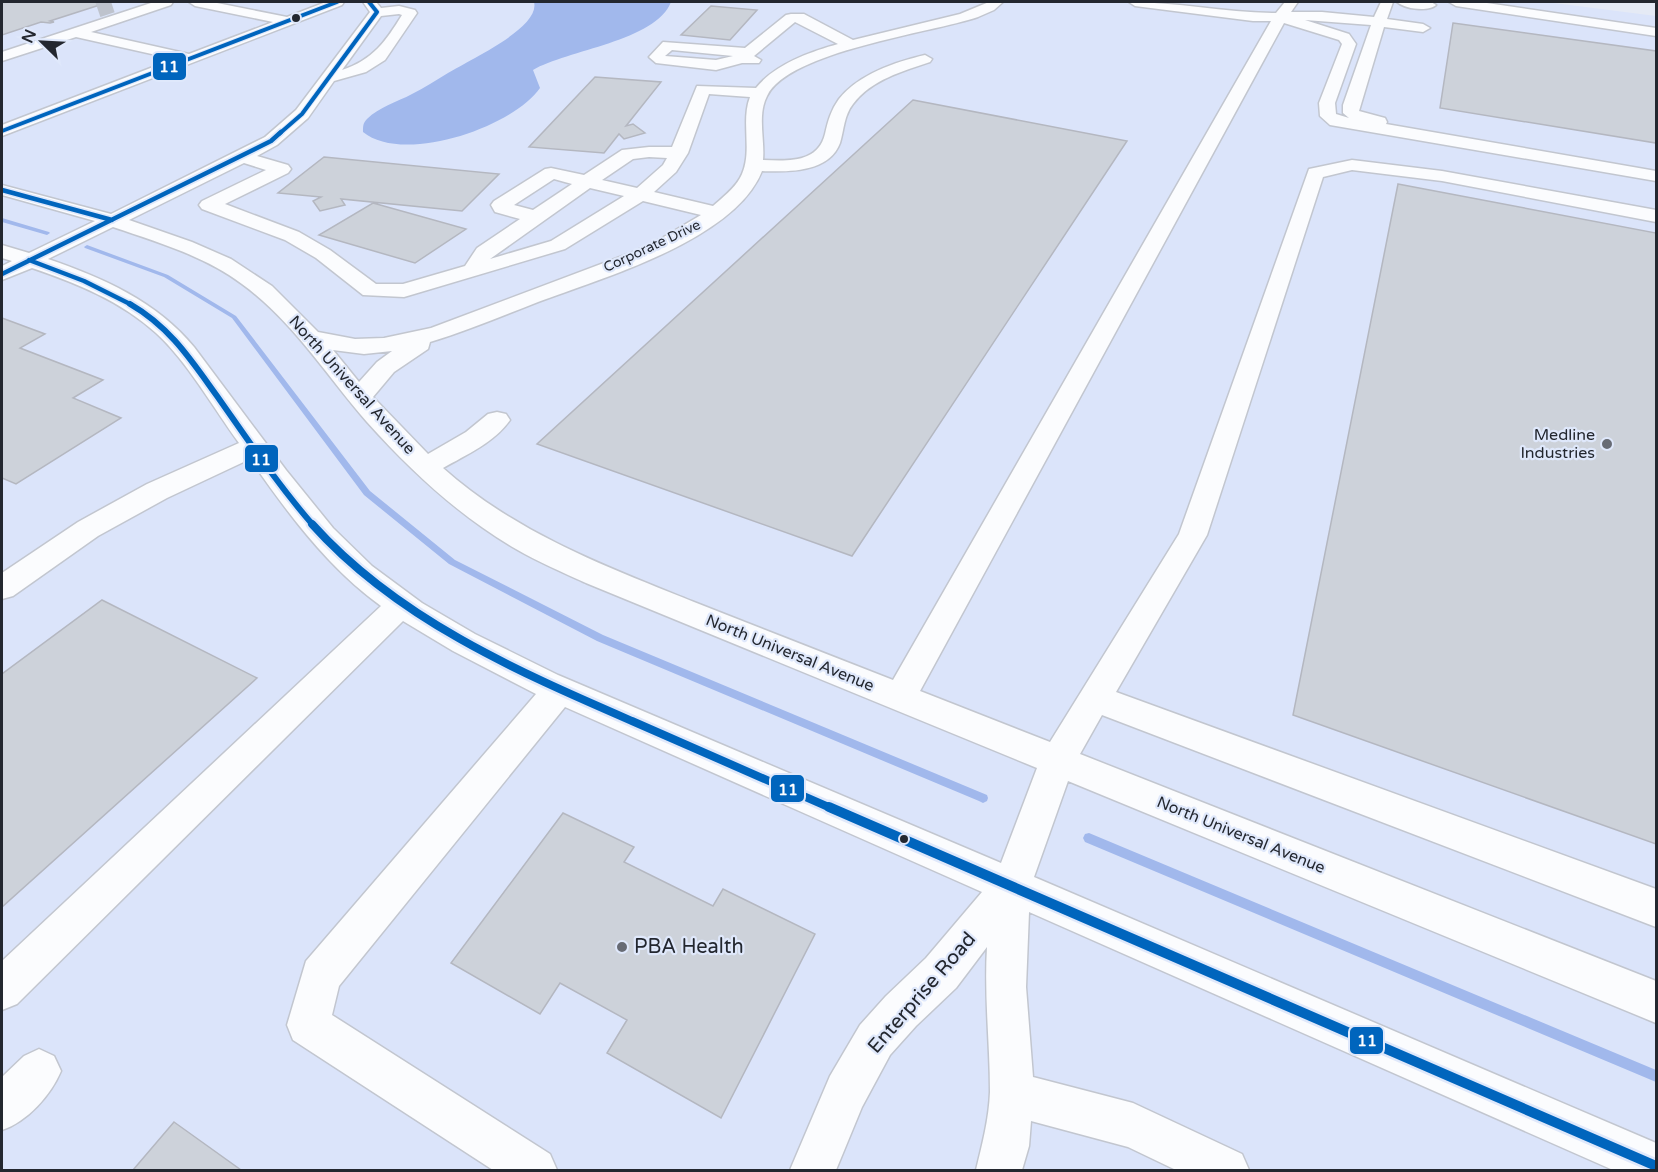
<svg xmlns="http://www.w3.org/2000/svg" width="1658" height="1172" font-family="'Varela Round',sans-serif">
<rect width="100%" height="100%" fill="#e5eaf5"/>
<path fill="#dbe4fa" d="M 2,2 L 1546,2 L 1656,16 L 1656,1170 L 2,1170 Z"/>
<path fill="#a1b8ec" d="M 534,2 L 671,2 C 656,41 567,50 533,70 L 540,88 C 513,127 403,165 363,132 C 363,126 363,123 367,119 C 379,107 397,102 412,94 C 424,88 436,80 448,73 C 467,61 541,28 534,2 Z"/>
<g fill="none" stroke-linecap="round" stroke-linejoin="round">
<path fill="#a1b8ec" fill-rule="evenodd" d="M 2,218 L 49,232 L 50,233 L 47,235 L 2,222 Z
M 87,245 L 168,275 L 236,316 L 370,491 L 455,560 L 603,635 L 987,795 L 988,798 L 987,801 L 983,803 L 979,801 L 597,641 L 449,564 L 364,495 L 232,318 L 164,277 L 85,248 L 84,247 Z
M 1089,833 L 1656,1070 L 1656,1082 L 1085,842 L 1083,838 L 1085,834 Z"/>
</g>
<path fill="#cdd2da" stroke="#b4b7c0" stroke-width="1.5" d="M 2,2 L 109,2 L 50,21 L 54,22 L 50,23 L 41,22 L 2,35 Z
M 711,6 L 757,10 L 730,40 L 681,35 Z
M 1453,23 L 1656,51 L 1656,143 L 1440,108 Z
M 595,77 L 661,82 L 626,126 L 633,124 L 645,133 L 624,139 L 619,134 L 604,153 L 529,147 Z
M 913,100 L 1127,141 L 852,556 L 537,444 Z
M 324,157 L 499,174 L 462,211 L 341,199 L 345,205 L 320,211 L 313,201 L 321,197 L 278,193 Z
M 1398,184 L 1656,233 L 1656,844 L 1293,715 Z
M 373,203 L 466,229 L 415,263 L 319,235 Z
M 2,318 L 45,334 L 20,348 L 103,380 L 73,398 L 121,418 L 16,484 L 2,478 Z
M 102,600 L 257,678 L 2,907 L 2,674 Z
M 563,813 L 634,847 L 624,862 L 713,906 L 723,889 L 815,934 L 721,1118 L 607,1053 L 627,1020 L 560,983 L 540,1014 L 451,963 Z
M 174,1122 L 241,1170 L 133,1170 Z"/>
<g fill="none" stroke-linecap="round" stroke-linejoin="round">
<path stroke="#bec3cd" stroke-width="15" stroke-dasharray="15 8" stroke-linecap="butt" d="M 98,10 L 119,3"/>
<g stroke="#c2c6cf" stroke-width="3">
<path id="minor" d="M 154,2 L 173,2 L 171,5 L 91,32 L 189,54 L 273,22 L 195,6 L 189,2 L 212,2 L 287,17 L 326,2 L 344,2 L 342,5 L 2,136 L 2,125 L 174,59 L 76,37 L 2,61 L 2,52 Z
M 363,2 L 376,2 L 381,8 L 399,6 L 415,10 L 417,13 L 385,60 L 366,72 L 334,81 L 308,118 L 277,145 L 257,156 L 288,165 L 291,169 L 288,173 L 225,204 L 299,232 L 330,250 L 376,284 L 403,284 L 465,266 L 477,248 L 520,219 L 495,212 L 491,205 L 494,201 L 545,169 L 551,168 L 584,175 L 622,150 L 649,147 L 672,147 L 697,86 L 756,88 C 775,64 810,52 838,44 L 795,22 L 754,56 L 761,60 L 759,63 L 742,63 L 716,70 L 656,63 L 649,57 L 663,42 L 745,48 L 786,15 L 791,14 L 804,14 L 853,40 L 960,14 L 989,2 L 1003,2 L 994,10 L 978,17 C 931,33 789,51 767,96 C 757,115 765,140 763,160 C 788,161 818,163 825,134 C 828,121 831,110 839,99 C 859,74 895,62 925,55 L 932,59 L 930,62 C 903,71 871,80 853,104 C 844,115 844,130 840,143 C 829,173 787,172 762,171 C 735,240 602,278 538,302 C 502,316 467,331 430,342 L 428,349 L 394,372 L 373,397 L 428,454 L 466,432 L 488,414 L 497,412 L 506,414 L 510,420 C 495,442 466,455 443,468 C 516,533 604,566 694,602 C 760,628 827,654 893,680 L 1271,21 L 1253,21 L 1135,6 L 1129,2 C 1178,2 1227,13 1276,13 L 1285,2 L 1298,2 L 1291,12 L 1322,12 L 1374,17 L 1381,2 L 1393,2 L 1387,19 L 1423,24 L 1430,28 L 1423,32 L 1384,27 L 1359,111 L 1385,118 L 1387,122 L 1386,124 L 1656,171 L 1656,181 L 1330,125 L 1320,116 L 1319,103 L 1342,44 L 1339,40 L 1284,23 L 920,691 L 1050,742 L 1179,534 L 1309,169 L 1352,160 L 1442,171 L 1656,210 L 1656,222 L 1442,181 L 1352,170 L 1323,177 L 1207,535 L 1116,692 L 1656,889 L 1656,927 L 1102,715 L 1080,754 L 1656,981 L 1656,1023 L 1068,781 L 1034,877 L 1656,1143 L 1656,1170 L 1613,1170 L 1029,912 L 1026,987 L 1033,1077 L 1133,1103 L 1242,1154 L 1249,1170 L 1176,1170 L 1128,1147 L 1031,1121 L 1029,1146 L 1022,1170 L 976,1170 C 982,1145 989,1119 990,1092 C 990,1043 984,997 987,947 L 956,988 L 916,1026 L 890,1055 L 862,1107 L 836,1170 L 790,1170 L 830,1076 L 860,1025 L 886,996 L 926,958 L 982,892 L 565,707 L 339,986 L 332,1015 L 550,1154 L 557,1170 L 493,1170 L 293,1040 L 287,1025 L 306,961 L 536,694 L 453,651 L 403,621 L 17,1004 L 2,1010 L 2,961 L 381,606 C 327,567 287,512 250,459 L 167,498 L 98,536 L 13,596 L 2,599 L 2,573 L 78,522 L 147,484 L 239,443 C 214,409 187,361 156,333 C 121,301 76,283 32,268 L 2,280 L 2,266 L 12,261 L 2,258 L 2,245 L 29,253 L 95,221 L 2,195 L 2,185 L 111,214 L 265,137 L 296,110 L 370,12 ZM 399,14 L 402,15 C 386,41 373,60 342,70 L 381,16 ZM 1305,20 L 1371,25 L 1343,105 L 1343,113 L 1349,118 L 1336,114 L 1335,103 L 1356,44 L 1349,34 ZM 672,50 L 733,56 L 716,60 L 665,56 ZM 709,94 L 750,97 C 740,123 754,153 740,178 C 734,189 723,197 713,206 L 654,192 L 676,172 L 688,153 ZM 649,157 L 667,158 L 663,165 L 637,188 L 602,180 L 633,159 ZM 244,163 L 266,170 L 202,201 L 199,205 L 202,209 L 285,240 L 316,258 L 363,295 L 404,297 L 565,249 L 643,201 L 701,215 L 662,238 L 633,252 L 431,328 L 384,338 L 355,339 L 318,332 L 272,286 L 231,259 L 192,242 L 129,220 ZM 554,179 L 572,184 L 533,210 L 514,205 ZM 590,188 L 624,196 L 551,241 L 490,259 ZM 113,227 C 157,242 205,256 242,284 C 293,321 326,375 367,422 C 411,471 459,516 516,549 C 538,562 562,572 586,583 L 1037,768 L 1001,863 L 558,675 L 475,634 L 422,603 L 372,566 L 333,528 L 286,470 L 194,347 C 156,301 103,278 48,259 ZM 333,350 L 364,354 L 392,351 L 377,362 L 359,382 Z
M 1397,2 L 1431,2 L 1436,5 C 1428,12 1405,9 1397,2 Z
M 1449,2 L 1480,2 L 1656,28 L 1656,36 L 1456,6 Z
M 39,1049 L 54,1056 L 61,1071 C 51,1095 27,1122 2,1130 L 2,1077 L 24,1056 Z"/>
</g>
<use href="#minor" fill="#fbfcfe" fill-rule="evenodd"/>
<g stroke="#dfe8fb" stroke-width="6">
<path id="bus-1-far4" d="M 2,131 L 337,2
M 279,134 L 302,114 L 377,12 L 369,2"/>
</g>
<g stroke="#dfe8fb" stroke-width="8">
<path id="bus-1-far3" d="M 2,190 L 112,220
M 29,260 L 84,281 L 132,305
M 2,274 L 271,141 L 281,132"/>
</g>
<g stroke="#dfe8fb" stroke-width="10">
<path id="bus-1-far2" d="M 130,304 C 170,327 191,360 217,396 C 248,440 278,485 313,525"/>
</g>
<g stroke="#dfe8fb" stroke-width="13">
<path id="bus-1-far1" d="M 312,524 C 397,619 517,671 632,721 C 699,750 766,779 833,809"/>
</g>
<g stroke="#dfe8fb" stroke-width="15">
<path id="bus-1" d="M 829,807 L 1656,1166"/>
</g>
<use href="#bus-1-far4" stroke="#0065bd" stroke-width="4"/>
<use href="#bus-1-far3" stroke="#0065bd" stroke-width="4.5"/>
<use href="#bus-1-far2" stroke="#0065bd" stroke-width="6"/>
<use href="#bus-1-far1" stroke="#0065bd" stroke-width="8"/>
<use href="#bus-1" stroke="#0065bd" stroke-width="10"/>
</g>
<g fill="#23272f" stroke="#dfe8fb" stroke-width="2">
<circle cx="296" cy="18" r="5"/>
<circle cx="904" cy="839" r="5"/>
</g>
<g fill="#676b74" stroke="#dfe8fb" stroke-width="2">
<circle cx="1607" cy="444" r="6"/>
<circle cx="622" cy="947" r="6"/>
</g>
<g text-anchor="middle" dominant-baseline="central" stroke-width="4.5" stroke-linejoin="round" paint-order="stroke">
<g font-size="14" fill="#23272f" stroke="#dfe8fb">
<text transform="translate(652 246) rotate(-25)">Corporate Drive</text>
</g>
<g font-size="16" fill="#23272f" stroke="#dfe8fb">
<text transform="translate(352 385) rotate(48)">North Universal Avenue</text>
<text transform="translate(790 653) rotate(22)">North Universal Avenue</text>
<text transform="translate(1241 835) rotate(22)">North Universal Avenue</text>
</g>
<g font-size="16" fill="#23272f" stroke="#dfe8fb" text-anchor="end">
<text x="1595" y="435">Medline<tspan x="1595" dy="18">Industries</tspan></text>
</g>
<g font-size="20" fill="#23272f" stroke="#dfe8fb" text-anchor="start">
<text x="634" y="947">PBA Health</text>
</g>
<g font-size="20" fill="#23272f" stroke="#dfe8fb">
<text transform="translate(922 993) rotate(-49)">Enterprise Road</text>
</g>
</g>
<g stroke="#dfe8fb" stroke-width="2">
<rect x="152" y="52" width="35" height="29" rx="6" fill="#0065bd"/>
<rect x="244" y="444" width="35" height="29" rx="6" fill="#0065bd"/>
<rect x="770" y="774" width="35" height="29" rx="6" fill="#0065bd"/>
<rect x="1349" y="1026" width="35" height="29" rx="6" fill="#0065bd"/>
</g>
<g font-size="16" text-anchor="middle" font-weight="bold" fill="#fff">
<text x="169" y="72">11</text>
<text x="261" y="465">11</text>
<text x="788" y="795">11</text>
<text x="1367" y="1046">11</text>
</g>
<rect width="1658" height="1172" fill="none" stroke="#23272f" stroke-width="6"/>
<g transform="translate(42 42) rotate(294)" stroke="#dfe8fb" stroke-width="4.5" paint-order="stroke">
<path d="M0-4.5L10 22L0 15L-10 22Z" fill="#23272f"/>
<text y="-9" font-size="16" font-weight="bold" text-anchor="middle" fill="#23272f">N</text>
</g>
</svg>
